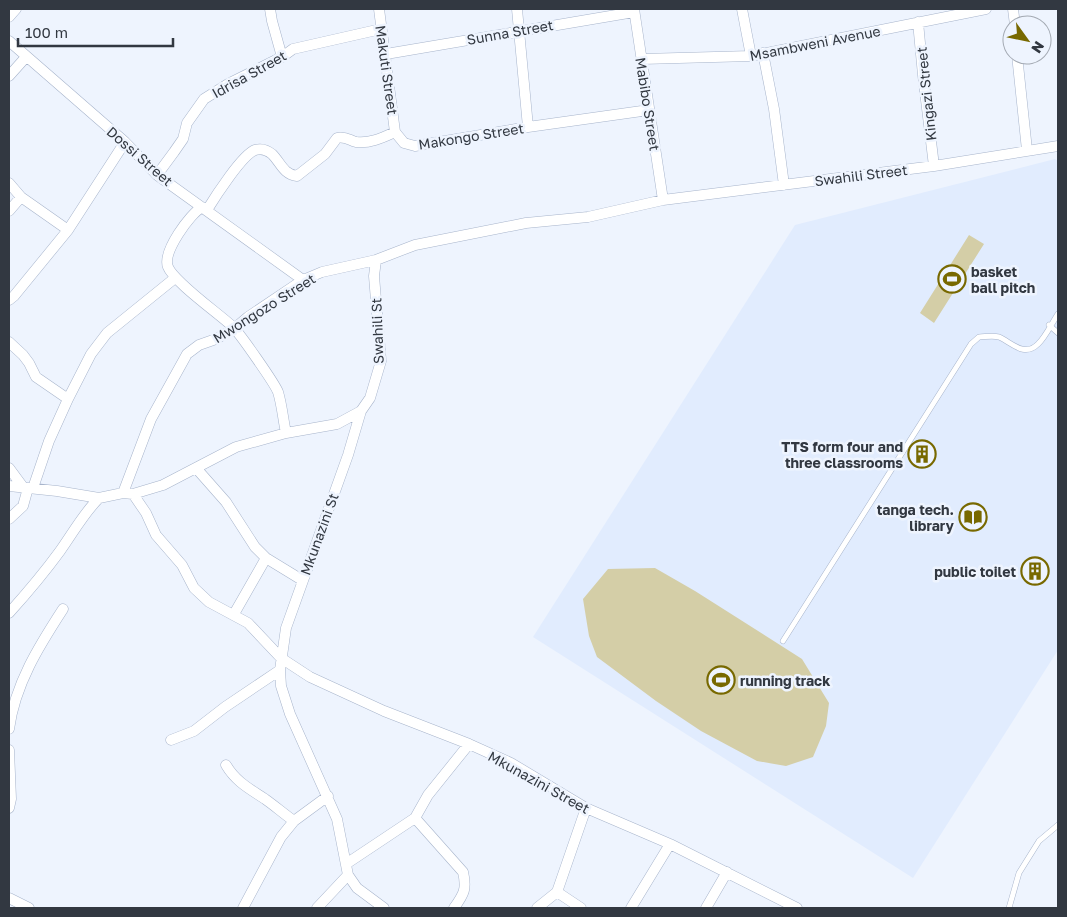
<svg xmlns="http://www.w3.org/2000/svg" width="1067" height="917" font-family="'Golos Text',sans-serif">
<rect width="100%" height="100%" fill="#eef4fe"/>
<path fill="#e1ecfe" d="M 1055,159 L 1058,161 L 1058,650 L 913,878 L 533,637 L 795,225 Z"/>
<path fill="#d4cea7" d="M 969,235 L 984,244 L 934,323 L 920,313 Z
M 655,568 L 695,591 L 802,659 L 829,703 L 826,726 L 813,757 L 786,766 L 757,761 L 701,731 L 656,701 L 597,657 L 589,636 L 583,599 L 608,569 Z"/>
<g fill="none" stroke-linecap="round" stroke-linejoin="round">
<g stroke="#a7b4cb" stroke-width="6">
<path id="service" d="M 1049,325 L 1058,333
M 783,641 L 971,344 L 979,337 C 985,337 992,335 999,337 C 1011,342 1024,358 1038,344 C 1045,338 1052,323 1058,314
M 1009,908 L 1019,873 L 1039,841 L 1058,825"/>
</g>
<g stroke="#a7b4cb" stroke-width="11">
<path id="minor" d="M 270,9 L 272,21 L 282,57
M 379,9 L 395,132 L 404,143 L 415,146 L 528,127 L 649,110
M 517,9 L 528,127
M 634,9 L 663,200
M 742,9 L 751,56
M 1013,9 L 1015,25
M 9,17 L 16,9
M 918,22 L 923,75 L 934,166
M 9,41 L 125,142 L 157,175 L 303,280
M 763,53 L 774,109 L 784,185
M 386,54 L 634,12
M 1017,55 L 1027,150
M 642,59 L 751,56 L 986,9
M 9,76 L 26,57
M 157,175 L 174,152 L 183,139 L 187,123 L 204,99 L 228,84 L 282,57 L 293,49 L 381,29
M 9,183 L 21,197 L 68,230
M 202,207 C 190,214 162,252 168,267 C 174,282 218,313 232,326 C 239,332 275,384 278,392 C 282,405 283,419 286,433
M 207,210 C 215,197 242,155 255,150 C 261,148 267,150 272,154 C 281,163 283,174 297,176 L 325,154 L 337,138 C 345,136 349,140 356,142 C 370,144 384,137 395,132
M 9,211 L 21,197
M 9,300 L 14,296 L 68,230 L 125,142
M 9,342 L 23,355 L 29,363 L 36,377 L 68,399
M 361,411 L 348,455 L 286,628 L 280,670 L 281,686 L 290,714 L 337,819 L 348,875 L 357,888 L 384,908
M 9,468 L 23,487
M 196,468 L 226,502 L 255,547 L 266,558 L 302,580
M 9,486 L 57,491 L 99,498 L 123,493 L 133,494 L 163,485 L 236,447 L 286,433 L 337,424 L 361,411 L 370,398 L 381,361 L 374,276 L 376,260 L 415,245 L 526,223 L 588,217 L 663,200 L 934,166 L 1058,146
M 33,488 L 49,441 L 68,399 L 91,354 L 107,333 L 175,278
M 123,493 L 151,419 L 187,354 L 199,345 L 216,339 L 235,328 L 248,317 L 303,280 L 322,272 L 376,260
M 133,494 L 146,513 L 156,535 L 182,565 L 194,588 L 209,602 L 248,623 L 281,658 L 310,677 L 384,711 L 469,744 L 511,763 L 586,808 L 670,844 L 797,908
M 9,519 L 23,506 L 28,488
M 9,613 C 27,593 44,573 60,551 C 73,533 83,514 99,498
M 234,614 L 266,558
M 9,729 C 15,684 39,646 63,609
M 171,740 L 194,731 L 225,707 L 280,670
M 9,750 L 11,799 L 9,808
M 226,765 C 236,782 250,789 265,799 C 275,806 284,814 294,821
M 415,818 L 463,872 C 467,889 464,894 454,908
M 346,864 L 415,818 L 428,795 L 469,744
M 9,898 L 29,908
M 243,908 L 281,837 L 294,821 L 328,796
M 317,908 L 348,875
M 537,908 L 557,892
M 581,908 L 557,892 L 586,808
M 631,908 L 670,844
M 706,908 L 727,872"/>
</g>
<use href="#service" stroke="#fff" stroke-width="5"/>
<use href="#minor" stroke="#fff" stroke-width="10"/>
</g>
<defs>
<g id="stadium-ring" transform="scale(1.4375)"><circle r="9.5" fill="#eef4fe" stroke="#786900" stroke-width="1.5"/><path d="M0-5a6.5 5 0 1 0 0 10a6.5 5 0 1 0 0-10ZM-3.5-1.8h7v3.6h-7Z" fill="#786900"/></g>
<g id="building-ring" transform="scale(1.4375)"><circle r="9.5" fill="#eef4fe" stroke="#786900" stroke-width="1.5"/><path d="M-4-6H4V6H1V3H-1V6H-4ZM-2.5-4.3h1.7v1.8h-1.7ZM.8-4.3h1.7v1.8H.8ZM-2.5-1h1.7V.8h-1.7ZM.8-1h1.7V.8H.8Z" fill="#786900"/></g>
<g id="library-ring" transform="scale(1.4375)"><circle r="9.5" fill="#eef4fe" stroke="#786900" stroke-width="1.5"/><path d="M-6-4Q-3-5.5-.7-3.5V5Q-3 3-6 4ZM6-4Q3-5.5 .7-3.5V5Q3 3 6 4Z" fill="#786900"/></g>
</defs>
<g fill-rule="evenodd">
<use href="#stadium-ring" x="952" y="279"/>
<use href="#building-ring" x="922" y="454"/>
<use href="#library-ring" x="973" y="517"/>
<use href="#building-ring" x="1035" y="571"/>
<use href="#stadium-ring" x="721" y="680"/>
</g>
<g text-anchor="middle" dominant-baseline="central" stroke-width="5" stroke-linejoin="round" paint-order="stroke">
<g font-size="14" fill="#323841" stroke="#eef4fe">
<text transform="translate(510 32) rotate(-10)">Sunna Street</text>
<text transform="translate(815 43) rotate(-11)">Msambweni Avenue</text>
<text transform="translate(387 70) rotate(82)">Makuti Street</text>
<text transform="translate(249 74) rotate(-29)">Idrisa Street</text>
<text transform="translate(926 94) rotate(-96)">Kingazi Street</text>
<text transform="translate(648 104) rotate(81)">Mabibo Street</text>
<text transform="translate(471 136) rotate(-9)">Makongo Street</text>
<text transform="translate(140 156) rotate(41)">Dossi Street</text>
<text transform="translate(861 175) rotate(-7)">Swahili Street</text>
<text transform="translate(264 308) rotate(-32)">Mwongozo Street</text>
<text transform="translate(377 331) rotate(-92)">Swahili St</text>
<text transform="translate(319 534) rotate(-70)">Mkunazini St</text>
<text transform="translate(539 782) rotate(29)">Mkunazini Street</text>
</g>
<g font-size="14" font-weight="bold" fill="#323841" stroke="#eef4fe" text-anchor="end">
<text x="971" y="271" text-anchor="start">basket<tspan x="971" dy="16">ball pitch</tspan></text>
<text x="903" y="446">TTS form four and<tspan x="903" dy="16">three classrooms</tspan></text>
<text x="954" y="509">tanga tech.<tspan x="954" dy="16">library</tspan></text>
<text x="1016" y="571">public toilet</text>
<text x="740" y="680" text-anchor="start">running track</text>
</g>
</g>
<rect width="1067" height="917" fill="none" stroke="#323841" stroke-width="20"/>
<g transform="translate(1027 40) rotate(123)"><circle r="24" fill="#eef4fe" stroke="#a3a9b2"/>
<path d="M0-4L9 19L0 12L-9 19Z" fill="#786900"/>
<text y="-8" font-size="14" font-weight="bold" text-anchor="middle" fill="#323841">N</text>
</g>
<path d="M18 38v8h155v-8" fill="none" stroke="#323841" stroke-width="2.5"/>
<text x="25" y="38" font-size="15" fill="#323841" stroke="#eef4fe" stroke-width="4" paint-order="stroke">100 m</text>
</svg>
